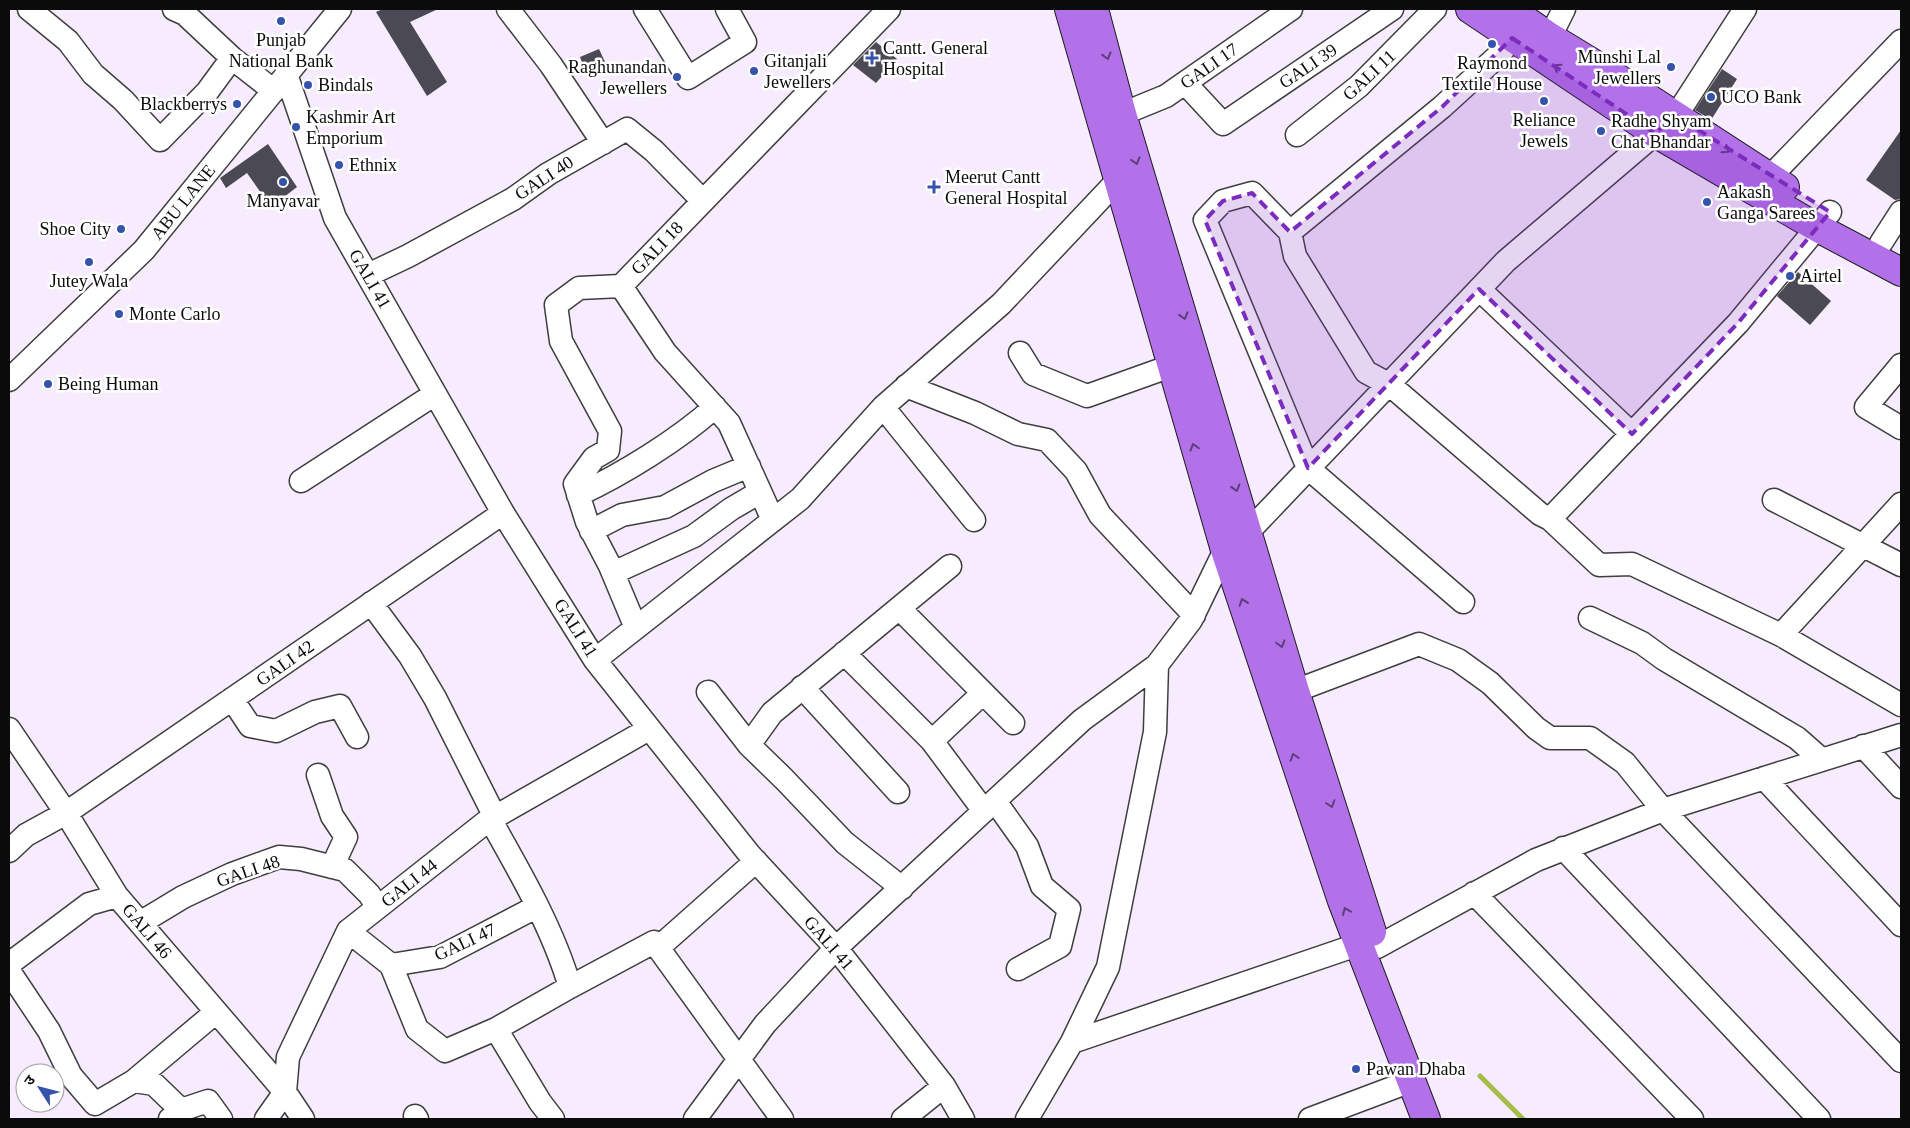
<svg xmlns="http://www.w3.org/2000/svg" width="1910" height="1128" font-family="'Times New Roman','Noto Sans Devanagari',serif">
<rect width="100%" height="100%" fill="#f6ecfd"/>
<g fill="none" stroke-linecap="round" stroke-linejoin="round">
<path stroke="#a6bc47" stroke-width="5" d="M 1480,1076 L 1523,1119"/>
</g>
<path fill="#4b4953" d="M 383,9 L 438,9 L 410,22 L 447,82 L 427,96 L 376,12 Z
M 876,42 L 897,59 L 876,83 L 853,65 Z
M 599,49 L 605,62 L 585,70 L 580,57 Z
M 1722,69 L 1737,79 L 1711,120 L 1695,110 Z
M 1901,130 L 1901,199 L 1895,200 L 1866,180 Z
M 268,144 L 297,187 L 271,207 L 247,173 L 226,188 L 220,178 Z
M 1798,272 L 1831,301 L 1810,325 L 1777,296 Z"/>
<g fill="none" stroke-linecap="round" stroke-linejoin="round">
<g stroke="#3e3e3e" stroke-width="25">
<path id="minor" d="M 29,9 L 68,41 L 93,74 L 123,100 L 160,140 L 207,92 L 232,58
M 174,9 L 185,14 L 232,58 L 274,91
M 508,9 L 551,65 L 603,143
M 645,9 L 688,78 L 745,42 L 727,9
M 1550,37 L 1564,9
M 286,74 L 335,218 L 503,513 L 595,660 L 750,855 L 836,948 L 944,1086 L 963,1119
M 1185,83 L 1223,124 L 1392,9
M 1122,114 L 1166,96 L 1291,9
M 1297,135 L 1359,86 L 1435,9
M 1769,178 L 1901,41
M 1290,232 L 1442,107 L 1499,55 L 1512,38
M 1881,243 L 1901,212
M 368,275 L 408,256 L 513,199 L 548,174 L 627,129 L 654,151 L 703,201
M 621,286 L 579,288 L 556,305 L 561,341 L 610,431 L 608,450 L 594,458 L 575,484 L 587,522 L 610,566 L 636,628
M 1479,289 L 1632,434
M 1020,353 L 1033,374 L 1087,396 L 1171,366
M 1901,365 L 1866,407 L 1901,428
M 9,380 L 144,250 L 340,9
M 906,386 L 975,413 L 1018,434 L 1047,440 L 1076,471 L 1100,515 L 1194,615
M 883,407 L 974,520
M 301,481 L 435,394
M 578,495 C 623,474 678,440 715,407
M 1774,500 L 1901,565
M 1550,519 L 1738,323 L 1830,212
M 773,520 L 729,423 L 665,352 L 621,286 L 889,9
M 591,531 L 622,515 L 665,507 L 713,481 L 749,466
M 613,573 L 694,536 L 731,509 L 760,492
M 1463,602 L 1308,468 L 1205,220 L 1223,201 L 1252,193 L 1290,232 L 1295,256 L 1366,372 L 1390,385 L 1540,514 L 1550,519 L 1599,565 L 1632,564 L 1781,635 L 1901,705
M 371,603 L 410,656 L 435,698 L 495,817
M 899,608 L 1013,723
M 1590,618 L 1642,643 L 1664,659 L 1797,738 L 1822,760
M 1781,635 L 1901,504
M 844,653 L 932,741 L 984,811
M 595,660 L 800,499 L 883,407 L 1001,304 L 1118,180
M 802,687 L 898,792
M 1295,691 L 1419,644 L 1458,660 L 1490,683 L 1536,728 L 1550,738 L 1590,738 L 1625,763 L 1663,810 L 1901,1061
M 708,692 L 749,745
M 232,699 L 250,726 L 276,731 L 315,712 L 340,706 L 357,737
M 9,729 L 66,813 L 117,896 L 285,1092 L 303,1119
M 932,741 L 983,693
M 1863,746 L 1901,787
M 318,775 L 332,816 L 346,837 L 332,867
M 1764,778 L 1901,925
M 995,801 L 1027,846 L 1042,886 L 1069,909 L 1060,946 L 1018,969
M 1563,848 L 1819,1119
M 9,851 L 26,835 L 66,813 L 503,513
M 902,888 L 845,843 L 784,779 L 749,745 L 772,713 L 950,566
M 1474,893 L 1692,1119
M 140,923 L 183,897 L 232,874 L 279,857 L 301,859 L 345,870 L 369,894 L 378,907
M 348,931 L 391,965 L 417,1029 L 445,1051 L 496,1029 L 570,987 C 553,929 520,872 490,819
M 1377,947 L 1536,860 L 1663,810 L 1901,735
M 658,948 L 756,861
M 9,964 L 89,904 L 117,896
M 391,965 L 440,957 L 536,907
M 9,971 L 49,1031 L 71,1076 L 95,1104 L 134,1081 L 154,1084 L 181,1110
M 570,987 L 654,942 L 782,1119
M 496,1029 L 540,1102 L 553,1119
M 1072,1042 L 1108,967 L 1155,732 L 1157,665 L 1191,620 L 1225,550 L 1249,531 L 1506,261 L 1676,116 L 1745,9
M 134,1081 L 216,1012
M 415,1116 L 417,1119
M 170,1119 L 181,1110 L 208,1101 L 221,1119
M 266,1119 L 285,1092 L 288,1057 L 348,931 L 486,822 L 649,729
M 695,1119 L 765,1024 L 836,948 L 1082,720 L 1157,665
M 903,1119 L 944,1086
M 1027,1119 L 1072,1042 L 1360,944
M 1310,1119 L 1411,1081"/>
</g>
<g stroke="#1c1c1c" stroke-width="30">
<path id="major" d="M 1069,9 L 1225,550 L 1342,901 L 1426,1119
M 1094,9 L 1122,114 L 1295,691 L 1372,932
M 1470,9 L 1655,133 L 1818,228 L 1901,272
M 1509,9 L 1550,37 L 1619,79 L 1785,187"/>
</g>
<use href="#minor" stroke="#fff" stroke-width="22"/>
<use href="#major" stroke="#b271e8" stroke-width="28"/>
</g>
<defs><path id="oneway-chevron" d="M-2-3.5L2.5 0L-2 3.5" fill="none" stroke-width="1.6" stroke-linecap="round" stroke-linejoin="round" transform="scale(1.25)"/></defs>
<g stroke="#5e3e7a">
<use href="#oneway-chevron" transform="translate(1107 56) rotate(75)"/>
<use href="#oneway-chevron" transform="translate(1557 67) rotate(-146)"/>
<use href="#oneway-chevron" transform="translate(1726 150) rotate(34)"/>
<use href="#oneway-chevron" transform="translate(1136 161) rotate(73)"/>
<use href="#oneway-chevron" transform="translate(1184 316) rotate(73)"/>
<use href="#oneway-chevron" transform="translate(1194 447) rotate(-106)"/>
<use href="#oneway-chevron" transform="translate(1236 488) rotate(73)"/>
<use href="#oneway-chevron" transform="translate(1243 602) rotate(-109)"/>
<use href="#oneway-chevron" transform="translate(1281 644) rotate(74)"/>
<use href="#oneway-chevron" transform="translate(1294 757) rotate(-108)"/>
<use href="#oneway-chevron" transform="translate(1331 804) rotate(72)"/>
<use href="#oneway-chevron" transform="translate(1346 911) rotate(-113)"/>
</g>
<path fill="#7b2cbf" fill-opacity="0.2" stroke="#7b2cbf" stroke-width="4" stroke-dasharray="10 6" stroke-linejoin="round" d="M 1512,38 L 1655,133 L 1676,116 L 1830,212 L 1738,323 L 1632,434 L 1479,289 L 1308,468 L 1205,220 L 1223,201 L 1252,193 L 1290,232 L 1442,107 Z"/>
<g fill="#3553aa" stroke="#fff" stroke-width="2">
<circle cx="281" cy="21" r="5"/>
<circle cx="1492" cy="44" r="5"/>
<path d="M869.5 50.5h5v5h5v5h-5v5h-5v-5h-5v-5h5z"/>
<circle cx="1671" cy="67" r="5"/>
<circle cx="754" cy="71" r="5"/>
<circle cx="677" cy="77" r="5"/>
<circle cx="308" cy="85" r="5"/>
<circle cx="1711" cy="97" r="5"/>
<circle cx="1544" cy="101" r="5"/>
<circle cx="237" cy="104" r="5"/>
<circle cx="296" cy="127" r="5"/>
<circle cx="1601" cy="131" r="5"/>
<circle cx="339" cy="165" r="5"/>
<circle cx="283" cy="182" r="5"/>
<path d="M931.5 179.5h5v5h5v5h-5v5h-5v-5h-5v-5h5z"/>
<circle cx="1707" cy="202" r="5"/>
<circle cx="121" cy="229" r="5"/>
<circle cx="89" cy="262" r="5"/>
<circle cx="1790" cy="276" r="5"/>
<circle cx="119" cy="314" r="5"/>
<circle cx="48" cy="384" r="5"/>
<circle cx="1356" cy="1069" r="5"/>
</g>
<g text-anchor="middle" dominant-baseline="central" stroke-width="5" stroke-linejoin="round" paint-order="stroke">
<g font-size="18" fill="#0b0b0b" stroke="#fff" text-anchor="start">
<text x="281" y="40" text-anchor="middle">Punjab<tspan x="281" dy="21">National Bank</tspan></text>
<text x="883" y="48">Cantt. General<tspan x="883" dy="21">Hospital</tspan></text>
<text x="1661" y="57" text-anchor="end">Munshi Lal<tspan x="1661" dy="21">Jewellers</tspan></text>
<text x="764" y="61">Gitanjali<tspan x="764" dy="21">Jewellers</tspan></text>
<text x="1492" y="63" text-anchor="middle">Raymond<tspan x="1492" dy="21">Textile House</tspan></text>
<text x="667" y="67" text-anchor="end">Raghunandan<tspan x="667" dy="21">Jewellers</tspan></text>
<text x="318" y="85">Bindals</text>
<text x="1721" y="97">UCO Bank</text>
<text x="227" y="104" text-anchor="end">Blackberrys</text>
<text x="306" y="117">Kashmir Art<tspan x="306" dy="21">Emporium</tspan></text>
<text x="1544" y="120" text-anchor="middle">Reliance<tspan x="1544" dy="21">Jewels</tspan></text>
<text x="1611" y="121">Radhe Shyam<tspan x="1611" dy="21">Chat Bhandar</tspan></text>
<text x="349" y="165">Ethnix</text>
<text x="945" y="177">Meerut Cantt<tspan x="945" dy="21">General Hospital</tspan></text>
<text x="1717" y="192">Aakash<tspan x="1717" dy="21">Ganga Sarees</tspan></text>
<text x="283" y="201" text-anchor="middle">Manyavar</text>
<text x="111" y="229" text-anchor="end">Shoe City</text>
<text x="1800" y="276">Airtel</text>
<text x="89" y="281" text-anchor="middle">Jutey Wala</text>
<text x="129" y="314">Monte Carlo</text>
<text x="58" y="384">Being Human</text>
<text x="1366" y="1069">Pawan Dhaba</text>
</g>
<g font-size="18" fill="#0b0b0b" stroke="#fff">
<text transform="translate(1209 66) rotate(-35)">GALI 17</text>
<text transform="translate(1308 66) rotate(-34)">GALI 39</text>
<text transform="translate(1369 75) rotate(-43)">GALI 11</text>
<text transform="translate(544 178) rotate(-33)">GALI 40</text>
<text transform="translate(183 202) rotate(-51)">ABU LANE</text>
<text transform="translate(657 248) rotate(-46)">GALI 18</text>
<text transform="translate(370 279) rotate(60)">GALI 41</text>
<text transform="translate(576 628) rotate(58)">GALI 41</text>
<text transform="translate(285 663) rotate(-35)">GALI 42</text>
<text transform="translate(248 871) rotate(-19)">GALI 48</text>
<text transform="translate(409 883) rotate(-38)">GALI 44</text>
<text transform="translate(147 931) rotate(50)">GALI 46</text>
<text transform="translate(465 942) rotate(-25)">GALI 47</text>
<text transform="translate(829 943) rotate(49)">GALI 41</text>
</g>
</g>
<rect width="1910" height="1128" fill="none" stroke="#0b0b0b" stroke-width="20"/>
<g transform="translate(40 1088) rotate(306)"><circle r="24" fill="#ffffff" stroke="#9d9d9d"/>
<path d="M0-4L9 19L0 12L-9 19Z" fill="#3553aa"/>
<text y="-8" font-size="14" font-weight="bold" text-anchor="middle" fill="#0b0b0b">उ</text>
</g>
</svg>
